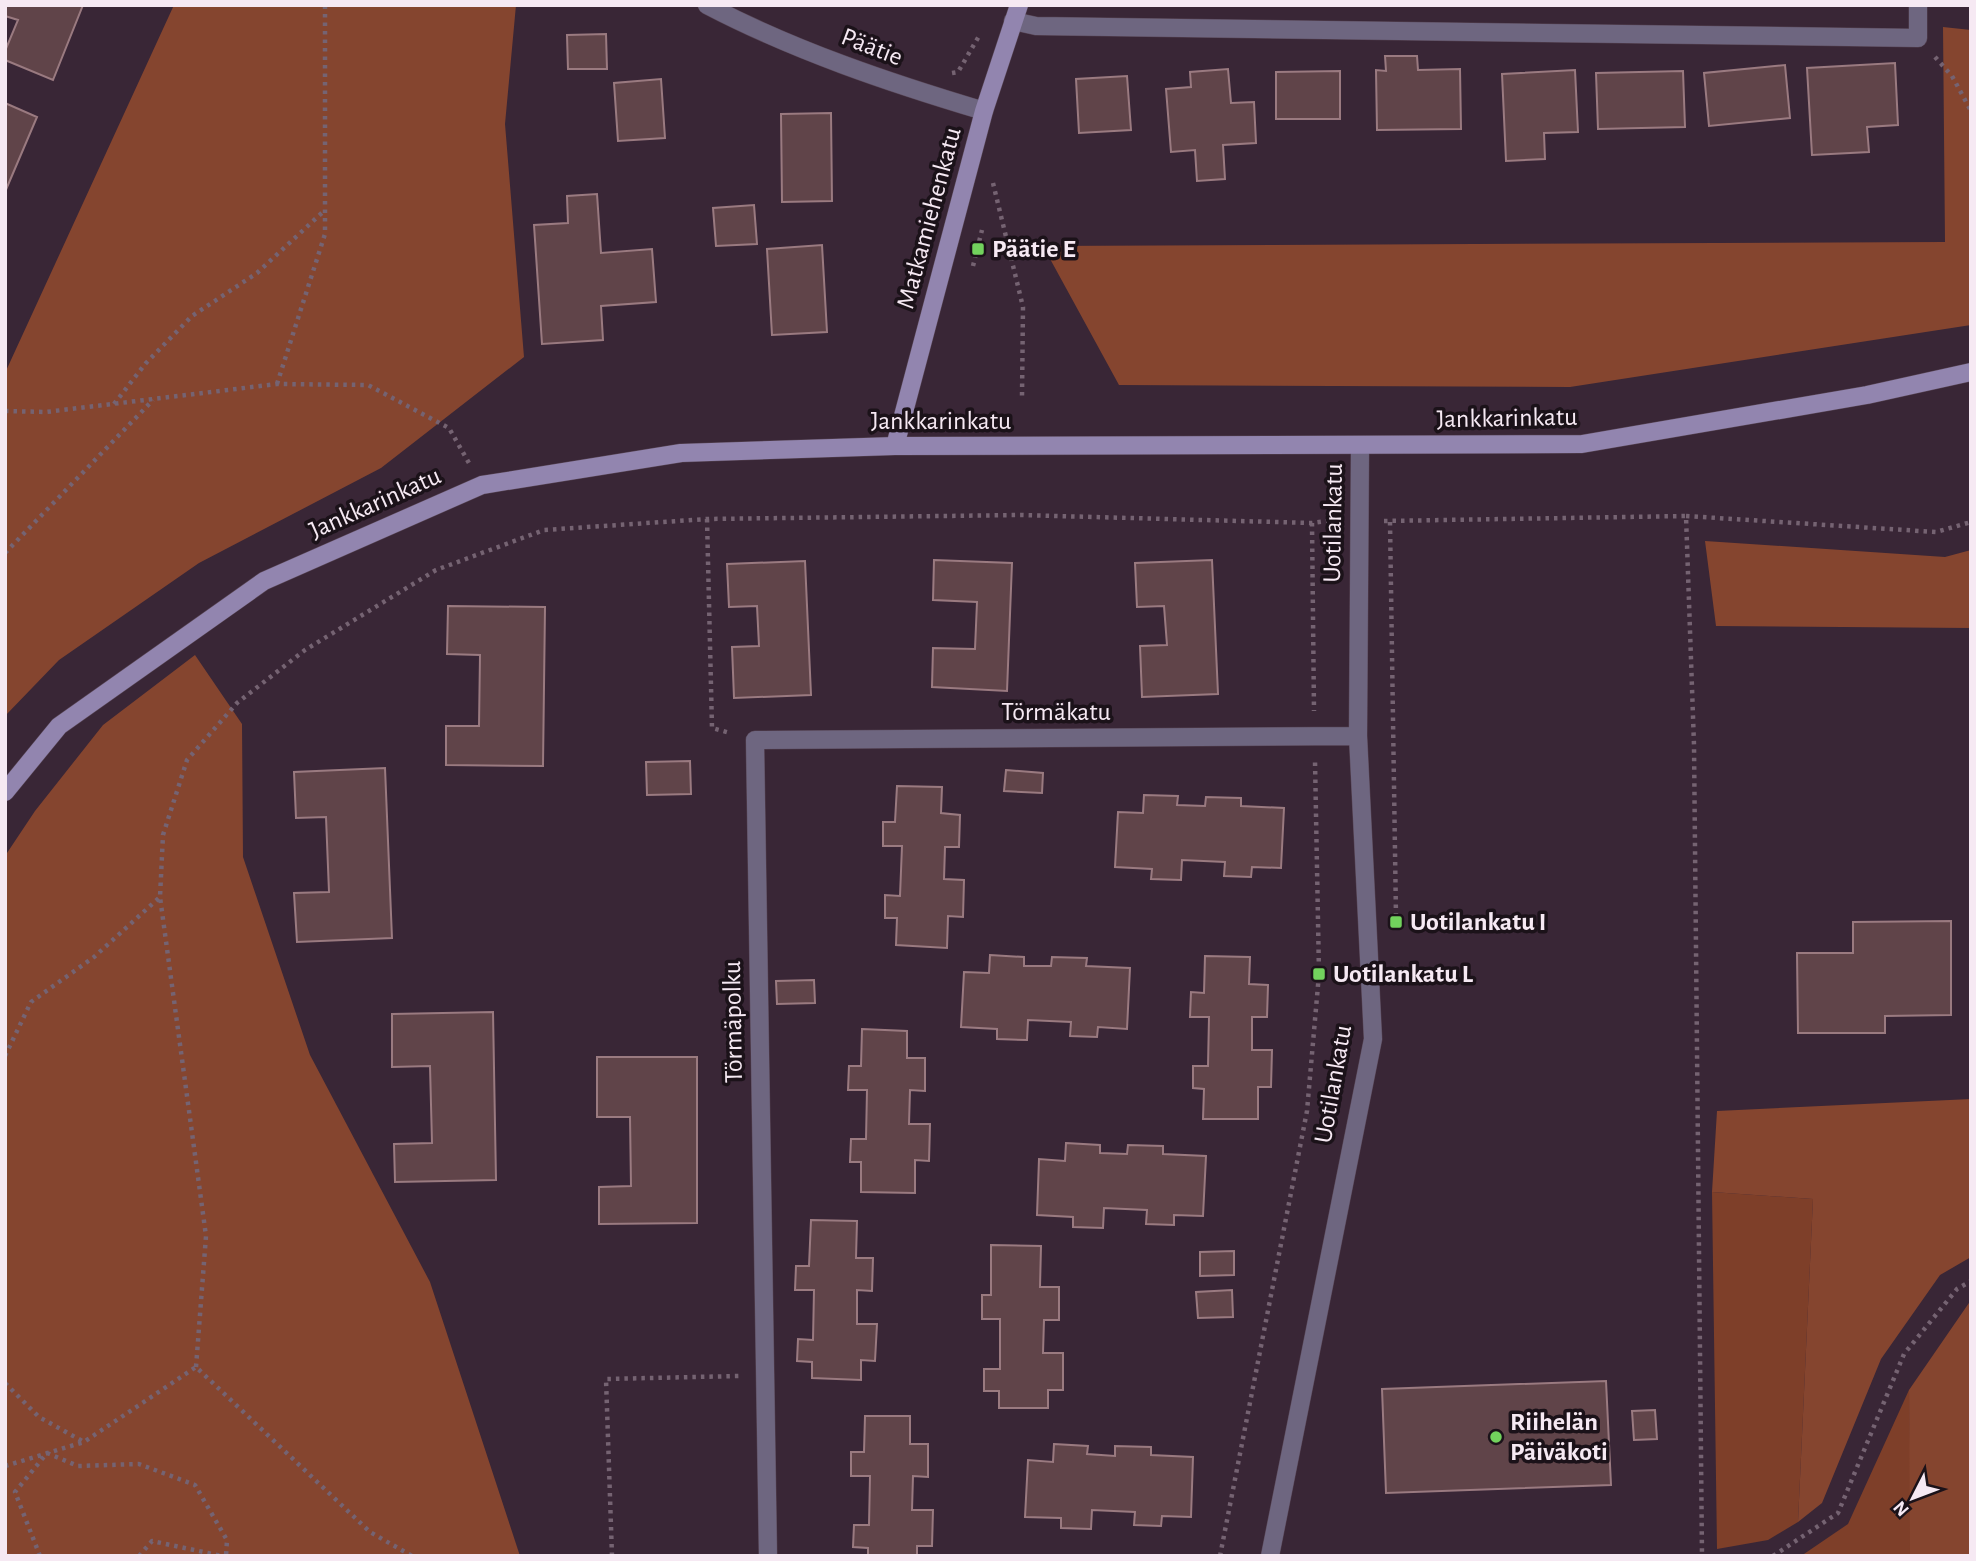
<svg xmlns="http://www.w3.org/2000/svg" width="1976" height="1561" font-family="'Alegreya Sans',sans-serif">
<rect width="100%" height="100%" fill="#392636"/>
<path fill="#7e3f29" d="M 1712,1192 L 1813,1199 L 1798,1522 L 1768,1540 L 1717,1549 Z
M 1909,1390 L 1912,1556 L 1801,1556 L 1848,1524 Z"/>
<path fill="#85452f" d="M 174,5 L 516,5 L 505,124 L 524,357 L 381,468 L 199,563 L 59,660 L 5,716 L 5,373 Z
M 1943,27 L 1971,30 L 1971,325 L 1570,387 L 1119,385 L 1043,246 L 1945,242 Z
M 1705,541 L 1945,557 L 1971,550 L 1971,628 L 1716,626 Z
M 195,655 L 242,724 L 243,857 L 310,1055 L 430,1282 L 520,1556 L 5,1556 L 5,856 L 35,811 L 103,725 Z
M 1971,1099 L 1971,1257 L 1940,1275 L 1881,1359 L 1822,1503 L 1798,1522 L 1813,1199 L 1712,1192 L 1717,1111 Z
M 1971,1300 L 1971,1556 L 1910,1556 L 1909,1390 Z"/>
<path fill="#604449" stroke="#9a7a80" stroke-width="2" d="M 5,5 L 83,5 L 53,80 L 5,60 L 5,51 L 18,20 L 5,16 Z
M 606,34 L 607,69 L 568,69 L 567,35 Z
M 1385,56 L 1417,56 L 1418,70 L 1460,69 L 1461,129 L 1377,130 L 1376,70 L 1386,71 Z
M 1895,63 L 1898,125 L 1867,127 L 1869,152 L 1812,155 L 1807,68 Z
M 1785,65 L 1790,118 L 1709,126 L 1704,73 Z
M 1228,69 L 1231,103 L 1254,102 L 1256,143 L 1223,145 L 1225,179 L 1197,181 L 1195,150 L 1171,152 L 1166,89 L 1191,87 L 1190,72 Z
M 1575,70 L 1578,132 L 1544,133 L 1545,159 L 1506,161 L 1502,74 Z
M 1340,71 L 1340,119 L 1276,119 L 1276,72 Z
M 1683,71 L 1685,127 L 1598,129 L 1596,73 Z
M 1127,76 L 1131,130 L 1079,133 L 1076,79 Z
M 661,79 L 665,138 L 618,141 L 614,83 Z
M 5,103 L 37,117 L 5,192 Z
M 831,113 L 832,201 L 782,202 L 781,114 Z
M 597,194 L 601,253 L 652,249 L 656,302 L 601,306 L 603,340 L 542,344 L 534,225 L 568,223 L 567,196 Z
M 754,205 L 757,244 L 716,246 L 713,208 Z
M 822,245 L 827,332 L 772,335 L 767,249 Z
M 934,560 L 1012,563 L 1007,691 L 932,687 L 933,648 L 975,649 L 977,602 L 933,600 Z
M 1212,560 L 1218,694 L 1142,697 L 1140,646 L 1167,645 L 1164,606 L 1137,607 L 1135,563 Z
M 805,561 L 811,695 L 734,698 L 732,647 L 759,646 L 757,606 L 729,607 L 727,564 Z
M 448,606 L 545,607 L 543,766 L 446,765 L 446,726 L 479,726 L 480,655 L 447,654 Z
M 690,761 L 691,794 L 647,795 L 646,762 Z
M 385,768 L 392,938 L 297,942 L 294,893 L 329,892 L 326,817 L 296,818 L 294,772 Z
M 1006,770 L 1043,773 L 1042,793 L 1004,791 Z
M 897,786 L 942,787 L 941,813 L 960,815 L 959,847 L 945,847 L 944,879 L 964,880 L 963,917 L 948,916 L 947,948 L 896,945 L 897,918 L 885,918 L 885,895 L 900,896 L 902,846 L 883,846 L 883,822 L 895,822 Z
M 1144,795 L 1178,796 L 1177,805 L 1205,806 L 1206,797 L 1241,798 L 1241,806 L 1284,808 L 1281,868 L 1252,867 L 1251,877 L 1224,876 L 1225,862 L 1182,860 L 1181,880 L 1151,879 L 1152,869 L 1115,867 L 1118,812 L 1143,813 Z
M 1951,921 L 1951,1015 L 1885,1016 L 1885,1033 L 1798,1033 L 1797,953 L 1853,953 L 1853,922 Z
M 990,955 L 1024,957 L 1024,966 L 1051,966 L 1052,957 L 1087,958 L 1086,966 L 1130,968 L 1127,1029 L 1098,1027 L 1097,1037 L 1070,1036 L 1071,1022 L 1028,1020 L 1027,1040 L 997,1039 L 997,1029 L 961,1027 L 964,972 L 989,973 Z
M 1205,956 L 1250,957 L 1249,984 L 1268,985 L 1267,1017 L 1252,1017 L 1252,1050 L 1272,1050 L 1271,1087 L 1258,1087 L 1258,1119 L 1203,1119 L 1204,1089 L 1193,1088 L 1193,1066 L 1208,1066 L 1209,1017 L 1190,1017 L 1191,992 L 1204,993 Z
M 814,980 L 815,1003 L 777,1004 L 776,981 Z
M 493,1012 L 496,1180 L 395,1182 L 394,1144 L 432,1143 L 430,1066 L 392,1067 L 392,1014 Z
M 862,1029 L 907,1031 L 907,1058 L 925,1058 L 925,1091 L 910,1090 L 909,1124 L 930,1124 L 929,1161 L 915,1160 L 915,1193 L 861,1192 L 861,1162 L 850,1162 L 851,1139 L 866,1139 L 867,1090 L 848,1090 L 849,1066 L 861,1066 Z
M 597,1057 L 697,1057 L 697,1223 L 599,1224 L 599,1187 L 631,1186 L 630,1117 L 597,1117 Z
M 1066,1143 L 1100,1145 L 1100,1153 L 1127,1154 L 1128,1145 L 1163,1146 L 1163,1154 L 1206,1156 L 1203,1216 L 1174,1215 L 1174,1225 L 1146,1224 L 1147,1210 L 1104,1208 L 1103,1228 L 1073,1227 L 1073,1217 L 1037,1215 L 1039,1159 L 1065,1161 Z
M 811,1220 L 857,1221 L 856,1258 L 873,1258 L 872,1291 L 857,1290 L 857,1324 L 877,1324 L 875,1361 L 861,1360 L 861,1380 L 812,1378 L 812,1362 L 797,1361 L 798,1339 L 813,1340 L 814,1290 L 795,1290 L 796,1266 L 809,1266 Z
M 991,1245 L 1041,1246 L 1040,1287 L 1059,1287 L 1059,1320 L 1044,1320 L 1043,1353 L 1063,1353 L 1063,1390 L 1048,1390 L 1048,1408 L 999,1408 L 999,1391 L 984,1391 L 984,1369 L 1000,1369 L 1000,1319 L 982,1319 L 982,1295 L 991,1295 Z
M 1234,1251 L 1234,1275 L 1200,1276 L 1200,1252 Z
M 1232,1290 L 1233,1317 L 1198,1318 L 1196,1292 Z
M 1606,1381 L 1611,1485 L 1386,1493 L 1382,1389 Z
M 1655,1410 L 1657,1439 L 1634,1440 L 1632,1411 Z
M 865,1416 L 910,1416 L 910,1444 L 928,1444 L 928,1477 L 913,1476 L 912,1510 L 933,1510 L 932,1546 L 917,1546 L 917,1556 L 868,1556 L 868,1548 L 853,1547 L 854,1525 L 869,1525 L 870,1476 L 851,1476 L 851,1452 L 864,1452 Z
M 1054,1444 L 1088,1446 L 1087,1454 L 1115,1456 L 1115,1446 L 1151,1447 L 1151,1455 L 1193,1457 L 1191,1517 L 1162,1516 L 1161,1526 L 1134,1525 L 1135,1512 L 1092,1510 L 1091,1529 L 1061,1528 L 1061,1518 L 1025,1517 L 1028,1460 L 1053,1462 Z"/>
<g fill="none" stroke-linecap="round" stroke-linejoin="round">
<g stroke="#574554" stroke-width="19">
<path id="street" d="M 707,5 C 795,51 890,83 984,111
M 1013,21 L 1036,26 L 1918,38 L 1918,5
M 768,1556 L 755,740 L 1358,736
M 1270,1556 L 1373,1039 L 1358,736 L 1360,447"/>
</g>
<g stroke="#574554" stroke-width="19">
<path id="secondary" d="M 895,446 L 984,111 L 1019,5
M 5,792 L 59,726 L 264,581 L 482,485 L 681,453 L 895,446 L 1582,444 L 1867,395 L 1971,372"/>
</g>
<path stroke="#756372" stroke-width="4.5" stroke-dasharray="3.5 5" stroke-linecap="butt" d="M 1935,57 L 1952,76 L 1971,111
M 952,73 L 958,72 L 979,36
M 993,183 L 1023,307 L 1022,396
M 973,266 L 982,230
M 277,384 L 325,234 L 325,5
M 114,404 L 146,363 L 192,316 L 257,273 L 325,210
M 5,411 L 46,412 L 277,384 L 368,385 L 449,428 L 469,463
M 1686,516 L 1936,532 L 1971,522
M 707,519 L 712,728 L 730,733
M 1384,521 L 1686,516 L 1694,745 L 1702,1556
M 1390,522 L 1396,917
M 1312,523 L 1314,711
M 5,553 L 153,400
M 5,1056 L 31,1002 L 94,957 L 160,897
M 196,1367 L 206,1236 L 160,897 L 163,835 L 187,760 L 237,703 L 305,650 L 436,570 L 544,530 L 707,519 L 1021,515 L 1312,523 L 1334,520
M 5,1383 L 39,1417 L 84,1442
M 5,1466 L 84,1442 L 196,1367 L 370,1532 L 412,1556
M 40,1556 L 15,1492 L 47,1453 L 78,1466 L 139,1464 L 195,1485 L 227,1540 L 226,1556
M 139,1556 L 152,1541 L 222,1556
M 612,1556 L 606,1379 L 739,1376
M 1220,1556 L 1307,1111 L 1319,974 L 1315,761
M 1773,1556 L 1838,1513 L 1904,1354 L 1957,1289 L 1971,1281"/>
<use href="#street" stroke="#6e6680" stroke-width="18"/>
<use href="#secondary" stroke="#9285af" stroke-width="18"/>
</g>
<g fill="#72d25d" stroke="#1b1219" stroke-width="2.5">
<rect x="971" y="242" width="14" height="14" rx="3.5"/>
<rect x="1389" y="915" width="14" height="14" rx="3.5"/>
<rect x="1312" y="967" width="14" height="14" rx="3.5"/>
<circle cx="1496" cy="1437" r="7"/>
</g>
<g text-anchor="middle" dominant-baseline="central" stroke-width="7" stroke-linejoin="round" paint-order="stroke">
<g font-size="26" fill="#f6e9f3" stroke="#1b1219">
<text transform="translate(872 47) rotate(21)">Päätie</text>
<text transform="translate(929 218) rotate(-75)">Matkamiehenkatu</text>
<text transform="translate(1507 418) rotate(-1)">Jankkarinkatu</text>
<text x="941" y="421">Jankkarinkatu</text>
<text transform="translate(375 503) rotate(-24)">Jankkarinkatu</text>
<text transform="translate(1333 523) rotate(-89)">Uotilankatu</text>
<text x="1056" y="712">Törmäkatu</text>
<text transform="translate(733 1022) rotate(-91)">Törmäpolku</text>
<text transform="translate(1333 1084) rotate(-80)">Uotilankatu</text>
</g>
<g font-size="26" font-weight="bold" fill="#f6e9f3" stroke="#1b1219" text-anchor="start">
<text x="992" y="249">Päätie E</text>
<text x="1410" y="922">Uotilankatu I</text>
<text x="1333" y="974">Uotilankatu L</text>
<text x="1510" y="1422">Riihelän<tspan x="1510" dy="30">Päiväkoti</tspan></text>
</g>
</g>
<rect width="1976" height="1561" fill="none" stroke="#f6e9f3" stroke-width="14"/>
<g transform="translate(1913 1498) rotate(228)" stroke="#1b1219" stroke-width="5" paint-order="stroke">
<path d="M0-5L12 26L0 18L-12 26Z" fill="#f6e9f3"/>
<text y="-10" font-size="19" font-weight="bold" text-anchor="middle" fill="#f6e9f3">N</text>
</g>
</svg>
